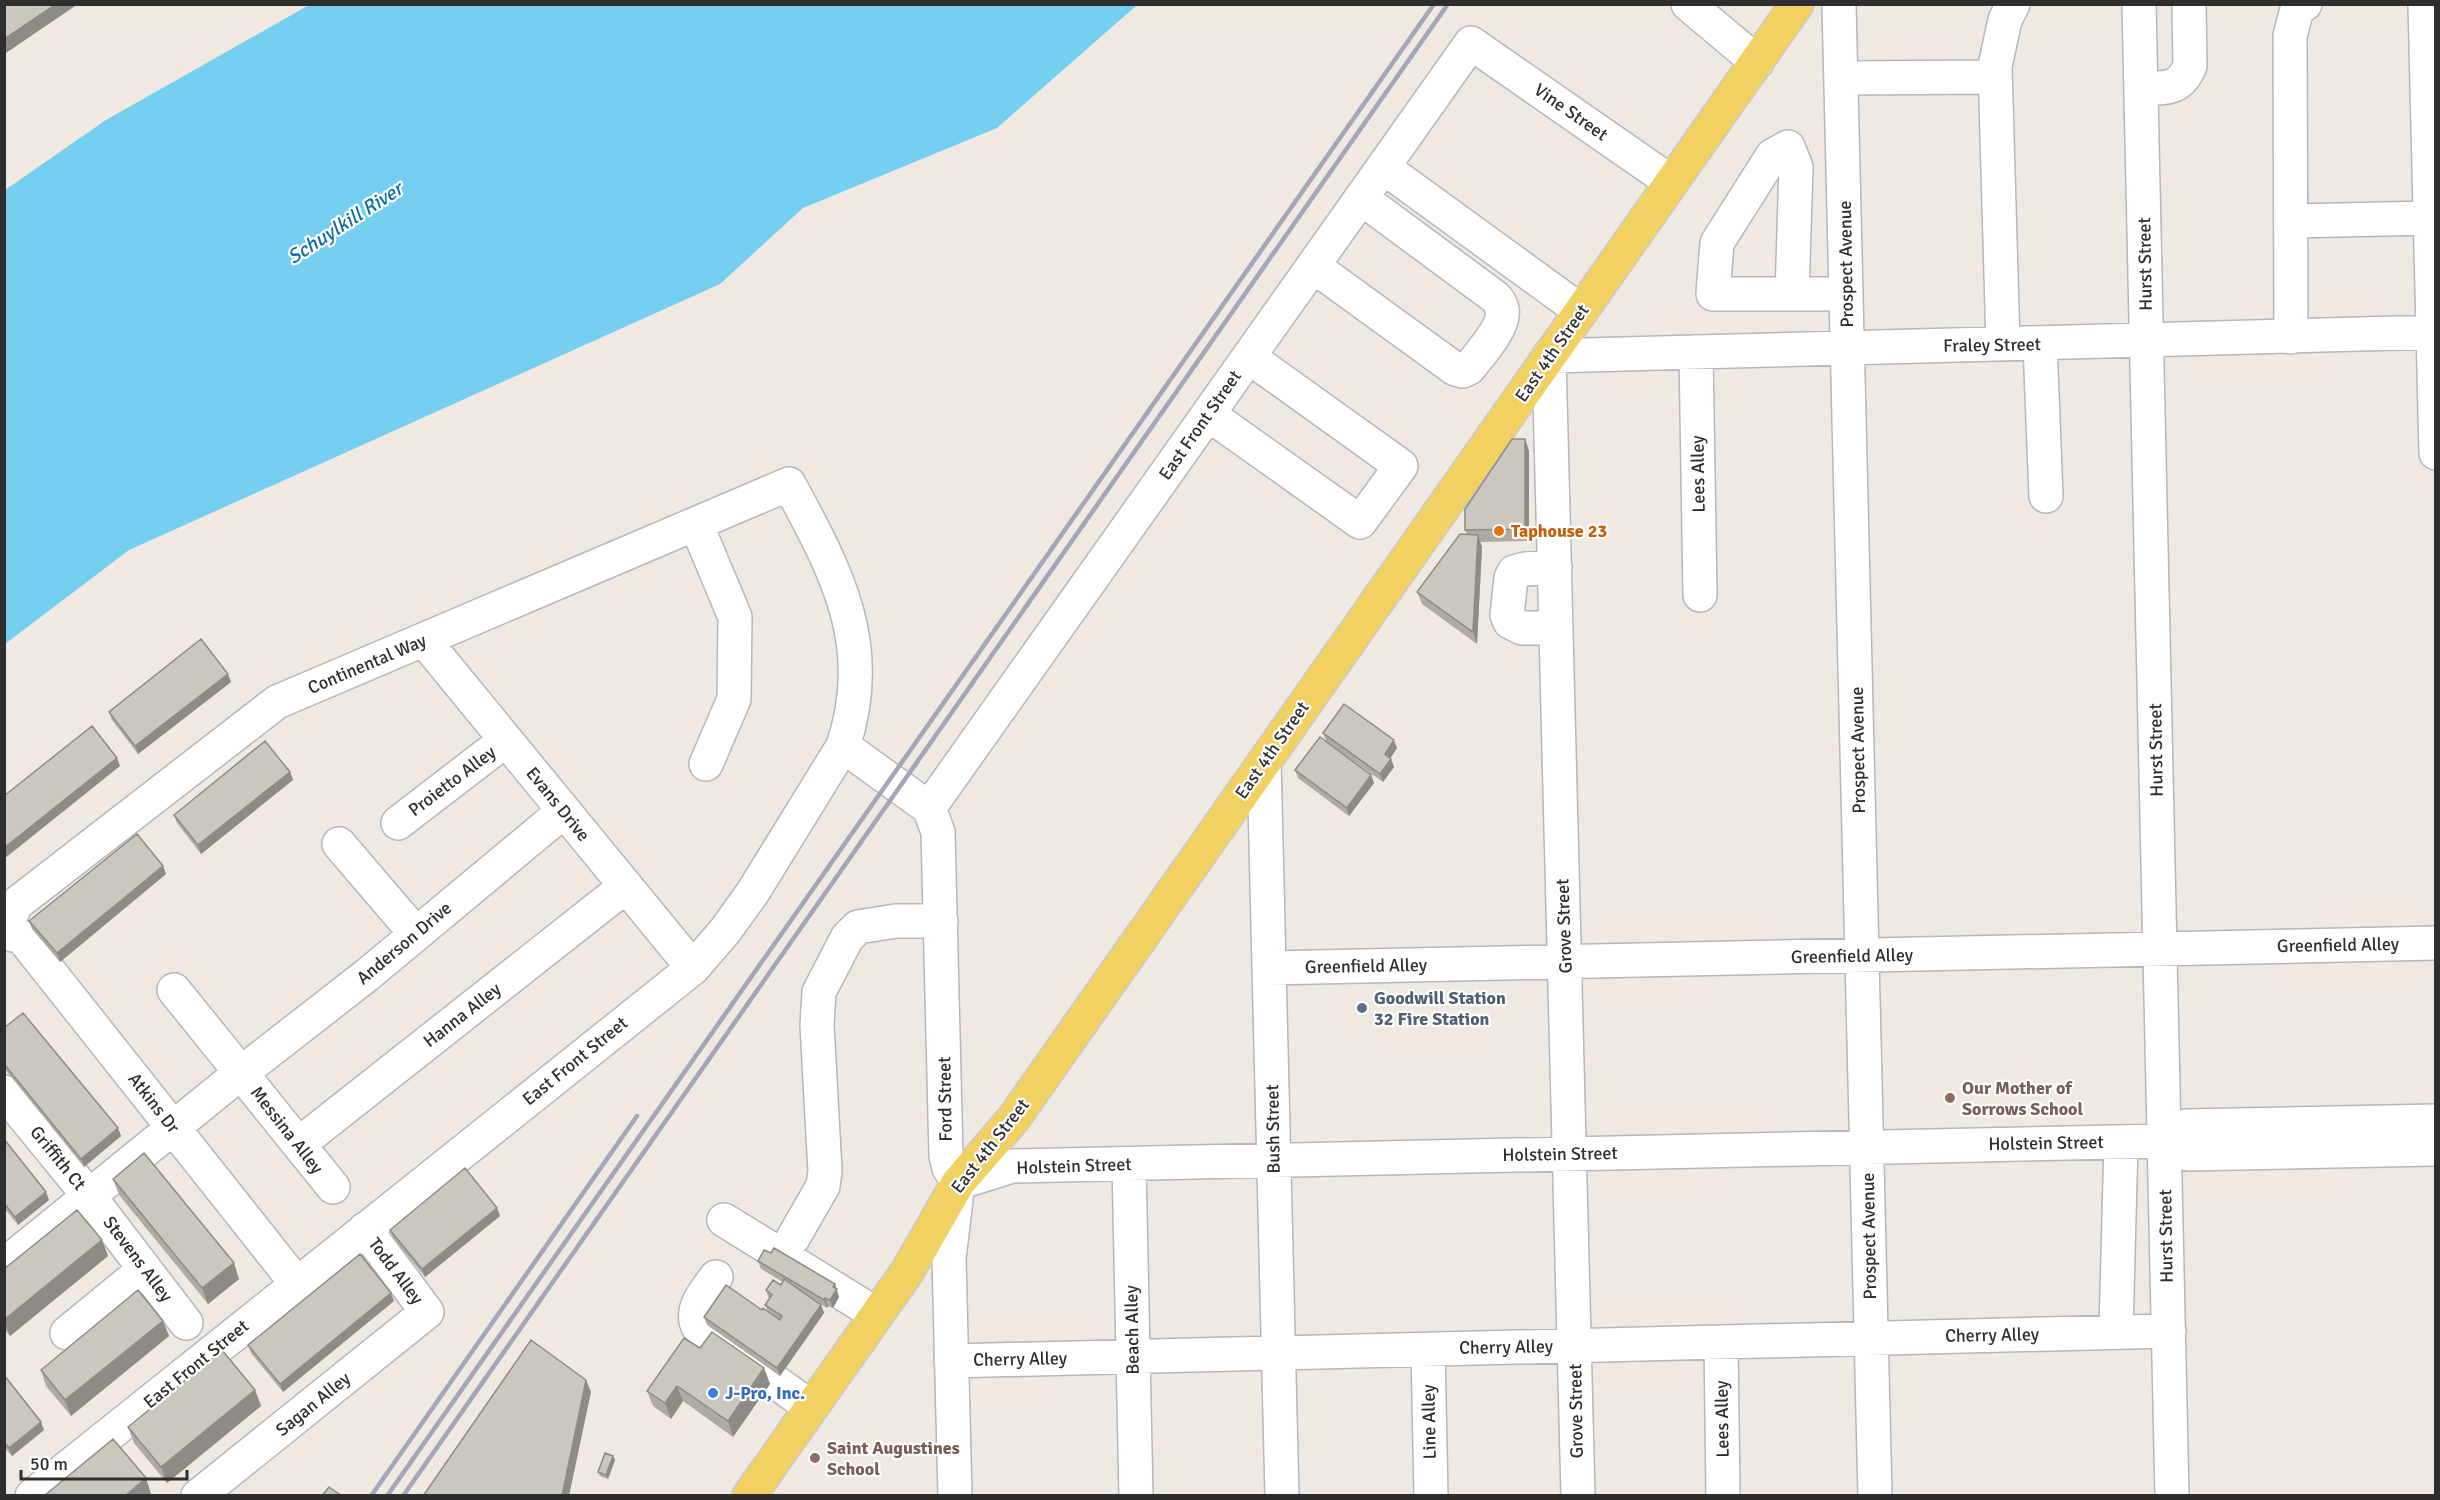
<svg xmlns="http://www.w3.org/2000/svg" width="2440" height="1500" font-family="Signika,sans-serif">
<rect width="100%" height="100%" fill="#efe9e1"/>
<path fill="#75cff0" d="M 309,5 L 309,4 L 1137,5 L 997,128 L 803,208 L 720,284 L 129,550 L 5,644 L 5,190 L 106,120 Z"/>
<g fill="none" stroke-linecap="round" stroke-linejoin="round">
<g stroke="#b4b7c1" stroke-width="36">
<path id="minor" d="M 1688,4 L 1757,62
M 1839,4 L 1875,1496
M 2139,4 L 2172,1496
M 2425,4 L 2436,453
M 1841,78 L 1995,77
M 2141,88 C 2165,88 2179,91 2190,66 L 2189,4
M 1383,167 L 1581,311
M 2292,221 L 2430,218
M 1313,266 L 1455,369 L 1463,371 L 1469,368 C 1479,355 1506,326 1502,309 C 1501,305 1498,300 1495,297 L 1361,198
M 1792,294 L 1796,167 L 1788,147 L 1772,156 L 1717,243 L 1713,294 L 1846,294
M 2291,337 L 2290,36 L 2297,9 L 2305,4
M 2003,344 L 1995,66 L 2005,20 L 2013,4
M 2040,344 L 2046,496
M 1696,352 L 1700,595
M 1208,414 L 1360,522 L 1401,466 L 1249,357
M 696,524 L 735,617 L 734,699 L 706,764
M 1555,567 L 1525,569 L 1514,572 L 1511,578 L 1507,615 L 1510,622 L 1522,628 L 1556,628
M 424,640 L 693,968
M 843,746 L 929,808 L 938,832 L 946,1156 L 949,1168 L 958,1183 L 949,1258 L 955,1496
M 1264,762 L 1282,1496
M 929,808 L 1471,43 L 1671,182
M 398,823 L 506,740
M 339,844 L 416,934
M 4,931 L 16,904 L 277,702 L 789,484 C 836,571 877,645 843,746 L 753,892 L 725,931 L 693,968 L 32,1496
M 4,933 L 22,937 L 297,1284
M 1269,968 L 2436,943
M 174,990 L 333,1187
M 4,1092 L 89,1196 L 186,1323
M 2164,1141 L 2187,1154 L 2434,1149 L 2436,1147
M 299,1144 L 626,886
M 1129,1164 L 1136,1496
M 958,1183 L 1012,1166 L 2164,1141 L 2186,1126 L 2436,1121
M 724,1220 L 876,1314
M 793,1238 L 823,1186 L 825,1171 L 817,1025 L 819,992 L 847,938 L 858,927 L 896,921 L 941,921
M 4,1265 L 227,1084 L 367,975 L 564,811
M 716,1277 C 706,1291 688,1310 699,1328 L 811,1407
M 2116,1332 L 2121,1142
M 67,1333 L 145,1269
M 1721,1342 L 1723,1496
M 1428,1349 L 1431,1496
M 951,1361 L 2169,1331
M 198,1496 L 427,1312 L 365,1229
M 1578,1496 L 1549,356 L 2436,332"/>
</g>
<g stroke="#c9c9c9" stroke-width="36">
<path id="major" d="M 749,1496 L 907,1272 L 958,1183 L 1014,1118 L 1797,4"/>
</g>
<use href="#minor" stroke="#fff" stroke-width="33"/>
<use href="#major" stroke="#f2d163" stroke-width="33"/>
<path stroke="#a3a6b8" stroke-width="4.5" d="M 371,1496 L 637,1116
M 387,1496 L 1434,4
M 403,1496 L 1448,4"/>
</g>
<path fill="#afaba4" d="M 1525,439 L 1529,451 L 1529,541 L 1480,542 L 1482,547 L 1477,644 L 1422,604 L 1417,592 L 1467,534 L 1465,530 Z
M 231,682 L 138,754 L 112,720 L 109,712 Z
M 1323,733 L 1397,748 L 1390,758 L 1394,767 L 1383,782 L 1327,742 L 1371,775 L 1374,783 L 1349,816 L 1298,778 L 1295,770 L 1326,741 Z
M 290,772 L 293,780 L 201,854 L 177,823 L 174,815 Z
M 163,866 L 166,874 L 60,962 L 32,929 L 29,921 Z
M 4,1028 L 118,1128 L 121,1136 L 84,1167 L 4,1068 Z
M 4,1139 L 49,1200 L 18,1225 L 4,1208 Z
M 113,1179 L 239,1279 L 208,1304 L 119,1195 Z
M 497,1208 L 500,1216 L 425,1277 L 393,1238 L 390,1230 Z
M 102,1240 L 108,1256 L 10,1336 L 4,1329 L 4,1269 Z
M 758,1261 L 835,1284 L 839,1297 L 833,1308 L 828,1306 L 827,1308 L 814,1300 L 821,1305 L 824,1313 L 780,1376 L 707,1325 L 704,1317 L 762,1310 L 768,1311 L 765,1305 L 769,1299 L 766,1290 L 781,1285 L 783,1282 L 761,1269 Z
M 394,1301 L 283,1392 L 251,1353 L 248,1345 Z
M 163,1321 L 169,1336 L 71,1416 L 46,1386 L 41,1370 Z
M 700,1348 L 764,1368 L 770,1384 L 733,1437 L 683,1401 L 671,1419 L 653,1406 L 647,1391 Z
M 4,1375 L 44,1430 L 12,1456 L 4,1447 Z
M 255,1390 L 261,1406 L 167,1483 L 134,1443 L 128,1427 Z
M 613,1456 L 615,1460 L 608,1479 L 600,1476 L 598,1472 Z"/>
<path fill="#8e8b86" d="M 56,4 L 78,4 L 6,53 L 4,50 L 4,39 Z
M 1525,439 L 1529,451 L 1529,541 L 1525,529 Z
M 1478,535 L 1482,547 L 1477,644 L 1473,632 Z
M 228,674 L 231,682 L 138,754 L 135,746 Z
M 1394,740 L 1397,748 L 1388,762 L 1385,754 Z
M 117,758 L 120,766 L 4,859 L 4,848 Z
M 1391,759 L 1394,767 L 1383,782 L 1380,774 Z
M 290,772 L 293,780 L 201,854 L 198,845 Z
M 1371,775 L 1374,783 L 1349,816 L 1347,808 Z
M 163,866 L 166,874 L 60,962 L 57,953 Z
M 118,1128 L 121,1136 L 84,1167 L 81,1159 Z
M 46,1192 L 49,1200 L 18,1225 L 15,1217 Z
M 497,1208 L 500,1216 L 425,1277 L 422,1269 Z
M 102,1240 L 108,1256 L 10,1336 L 4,1320 Z
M 234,1263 L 239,1279 L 208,1304 L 202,1288 Z
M 835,1284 L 839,1297 L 833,1308 L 830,1300 L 833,1287 Z
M 391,1293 L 394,1301 L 283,1392 L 280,1384 Z
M 825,1298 L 828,1306 L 827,1308 L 824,1300 Z
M 821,1305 L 824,1313 L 780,1376 L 777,1368 Z
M 163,1321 L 169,1336 L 71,1416 L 65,1400 Z
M 764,1368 L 770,1384 L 733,1437 L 728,1421 Z
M 586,1380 L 591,1392 L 569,1496 L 562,1496 Z
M 677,1386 L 683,1401 L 671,1419 L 665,1403 Z
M 255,1390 L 261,1406 L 167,1483 L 161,1467 Z
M 41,1422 L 44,1430 L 12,1456 L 9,1448 Z
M 613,1456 L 615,1460 L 608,1479 L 606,1475 Z
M 146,1478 L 151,1494 L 150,1496 L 125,1496 Z"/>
<path fill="#cbc7bf" stroke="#8e8b86" stroke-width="1.5" d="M 4,4 L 56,4 L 4,39 Z
M 1512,439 L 1525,439 L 1525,529 L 1465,530 L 1465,509 Z
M 1460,534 L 1478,535 L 1473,632 L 1417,592 Z
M 201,639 L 228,674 L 135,746 L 109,712 Z
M 1344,704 L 1394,740 L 1385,754 L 1391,759 L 1380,774 L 1323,733 Z
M 92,726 L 117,758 L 4,848 L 4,796 Z
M 1320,737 L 1371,775 L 1347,808 L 1295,770 Z
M 265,741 L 290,772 L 198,845 L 174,815 Z
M 137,834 L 163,866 L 57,953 L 29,921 Z
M 23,1013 L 118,1128 L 81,1159 L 4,1064 L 4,1028 Z
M 4,1139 L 46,1192 L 15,1217 L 4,1203 Z
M 144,1153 L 234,1263 L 202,1288 L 113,1179 Z
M 465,1168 L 497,1208 L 422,1269 L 390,1230 Z
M 77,1210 L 102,1240 L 4,1320 L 4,1269 Z
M 774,1248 L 835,1284 L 833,1287 L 837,1289 L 830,1300 L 825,1298 L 824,1300 L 758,1261 L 764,1250 L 771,1253 Z
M 360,1254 L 391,1293 L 280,1384 L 248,1345 Z
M 784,1279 L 821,1305 L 777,1368 L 704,1317 L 726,1285 L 762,1310 L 763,1308 L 780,1320 L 782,1316 L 765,1305 L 772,1295 L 766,1290 L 773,1280 L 781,1285 Z
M 138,1290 L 163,1321 L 65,1400 L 41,1370 Z
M 712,1332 L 764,1368 L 728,1421 L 677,1386 L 665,1403 L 647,1391 L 684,1338 L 700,1348 Z
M 531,1340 L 586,1380 L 562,1496 L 423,1496 Z
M 222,1350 L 255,1390 L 161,1467 L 128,1427 Z
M 4,1375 L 41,1422 L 9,1448 L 4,1442 Z
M 113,1439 L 146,1478 L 125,1496 L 44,1496 Z
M 605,1453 L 613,1456 L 606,1475 L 598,1472 Z
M 329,1487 L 342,1496 L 322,1496 Z"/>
<circle fill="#e8710a" stroke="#fff" stroke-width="2" cx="1499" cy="531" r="6"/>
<circle fill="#5c6f8a" stroke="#fff" stroke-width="2" cx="1362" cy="1008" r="6"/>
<g fill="#8d6e63" stroke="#fff" stroke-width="2">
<circle cx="1950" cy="1098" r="6"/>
<circle cx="815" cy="1458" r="6"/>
</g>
<circle fill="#3f7fe0" stroke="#fff" stroke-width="2" cx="713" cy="1393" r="6"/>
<g text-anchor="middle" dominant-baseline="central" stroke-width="4.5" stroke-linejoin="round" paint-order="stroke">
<g font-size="18" fill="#2e2e2e" stroke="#fff">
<text transform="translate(1571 112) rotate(35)">Vine Street</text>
<text transform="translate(1846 264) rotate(-91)">Prospect Avenue</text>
<text transform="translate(2145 264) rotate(-91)">Hurst Street</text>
<text transform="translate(1992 345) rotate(-1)">Fraley Street</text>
<text transform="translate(1552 353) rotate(-55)">East 4th Street</text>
<text transform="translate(1200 425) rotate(-55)">East Front Street</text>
<text transform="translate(1698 474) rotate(-91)">Lees Alley</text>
<text transform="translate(367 664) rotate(-23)">Continental Way</text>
<text transform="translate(1272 750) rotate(-55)">East 4th Street</text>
<text transform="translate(1858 750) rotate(-91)">Prospect Avenue</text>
<text transform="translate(2156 750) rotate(-91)">Hurst Street</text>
<text transform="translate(452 781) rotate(-37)">Proietto Alley</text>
<text transform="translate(558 804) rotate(51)">Evans Drive</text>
<text transform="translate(1564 926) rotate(-92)">Grove Street</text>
<text transform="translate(404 943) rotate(-40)">Anderson Drive</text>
<text transform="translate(2338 945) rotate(-1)">Greenfield Alley</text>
<text transform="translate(1852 956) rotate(-1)">Greenfield Alley</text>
<text transform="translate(1366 966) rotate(-1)">Greenfield Alley</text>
<text transform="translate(462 1015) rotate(-38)">Hanna Alley</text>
<text transform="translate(575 1061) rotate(-39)">East Front Street</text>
<text transform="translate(945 1099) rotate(-91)">Ford Street</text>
<text transform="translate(154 1103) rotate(52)">Atkins Dr</text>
<text transform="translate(1273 1129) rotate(-91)">Bush Street</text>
<text transform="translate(287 1130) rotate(52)">Messina Alley</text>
<text transform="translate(2046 1143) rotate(-1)">Holstein Street</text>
<text transform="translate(990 1146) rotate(-52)">East 4th Street</text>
<text transform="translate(1560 1154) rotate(-1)">Holstein Street</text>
<text transform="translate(58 1158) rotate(51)">Griffith Ct</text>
<text transform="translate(1074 1166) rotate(-2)">Holstein Street</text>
<text transform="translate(1869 1236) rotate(-91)">Prospect Avenue</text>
<text transform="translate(2166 1236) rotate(-91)">Hurst Street</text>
<text transform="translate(138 1259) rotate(53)">Stevens Alley</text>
<text transform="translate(396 1271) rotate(53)">Todd Alley</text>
<text transform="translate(1132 1330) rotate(-91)">Beach Alley</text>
<text transform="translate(1992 1335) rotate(-1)">Cherry Alley</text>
<text transform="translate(1506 1347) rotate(-1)">Cherry Alley</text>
<text transform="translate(1020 1359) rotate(-1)">Cherry Alley</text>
<text transform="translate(196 1364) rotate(-39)">East Front Street</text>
<text transform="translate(313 1404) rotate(-39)">Sagan Alley</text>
<text transform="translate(1576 1411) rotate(-91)">Grove Street</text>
<text transform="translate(1722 1419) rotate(-91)">Lees Alley</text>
<text transform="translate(1429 1422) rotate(-91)">Line Alley</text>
</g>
<g font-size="18" font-weight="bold" fill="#c56008" stroke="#fff" text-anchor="start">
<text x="1511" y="531">Taphouse 23</text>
</g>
<g font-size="18" font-weight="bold" fill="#4e5e75" stroke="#fff" text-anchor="start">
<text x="1374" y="998">Goodwill Station<tspan x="1374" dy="21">32 Fire Station</tspan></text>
</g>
<g font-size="18" font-weight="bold" fill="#785e54" stroke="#fff" text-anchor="start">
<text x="1962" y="1088">Our Mother of<tspan x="1962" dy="21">Sorrows School</tspan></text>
<text x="827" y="1448">Saint Augustines<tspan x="827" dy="21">School</tspan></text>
</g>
<g font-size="18" font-weight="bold" fill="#366cbe" stroke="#fff" text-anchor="start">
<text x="725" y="1393">J-Pro, Inc.</text>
</g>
<g font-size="20" font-style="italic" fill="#0d6fa3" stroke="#fff">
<text transform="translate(345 223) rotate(-33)">Schuylkill River</text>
</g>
</g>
<rect width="2440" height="1500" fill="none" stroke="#2e2e2e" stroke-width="12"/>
<path d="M21 1470v9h166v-9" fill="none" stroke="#2e2e2e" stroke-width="3"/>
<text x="30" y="1470" font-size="18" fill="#2e2e2e" stroke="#ffffff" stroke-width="4.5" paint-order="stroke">50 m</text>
</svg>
